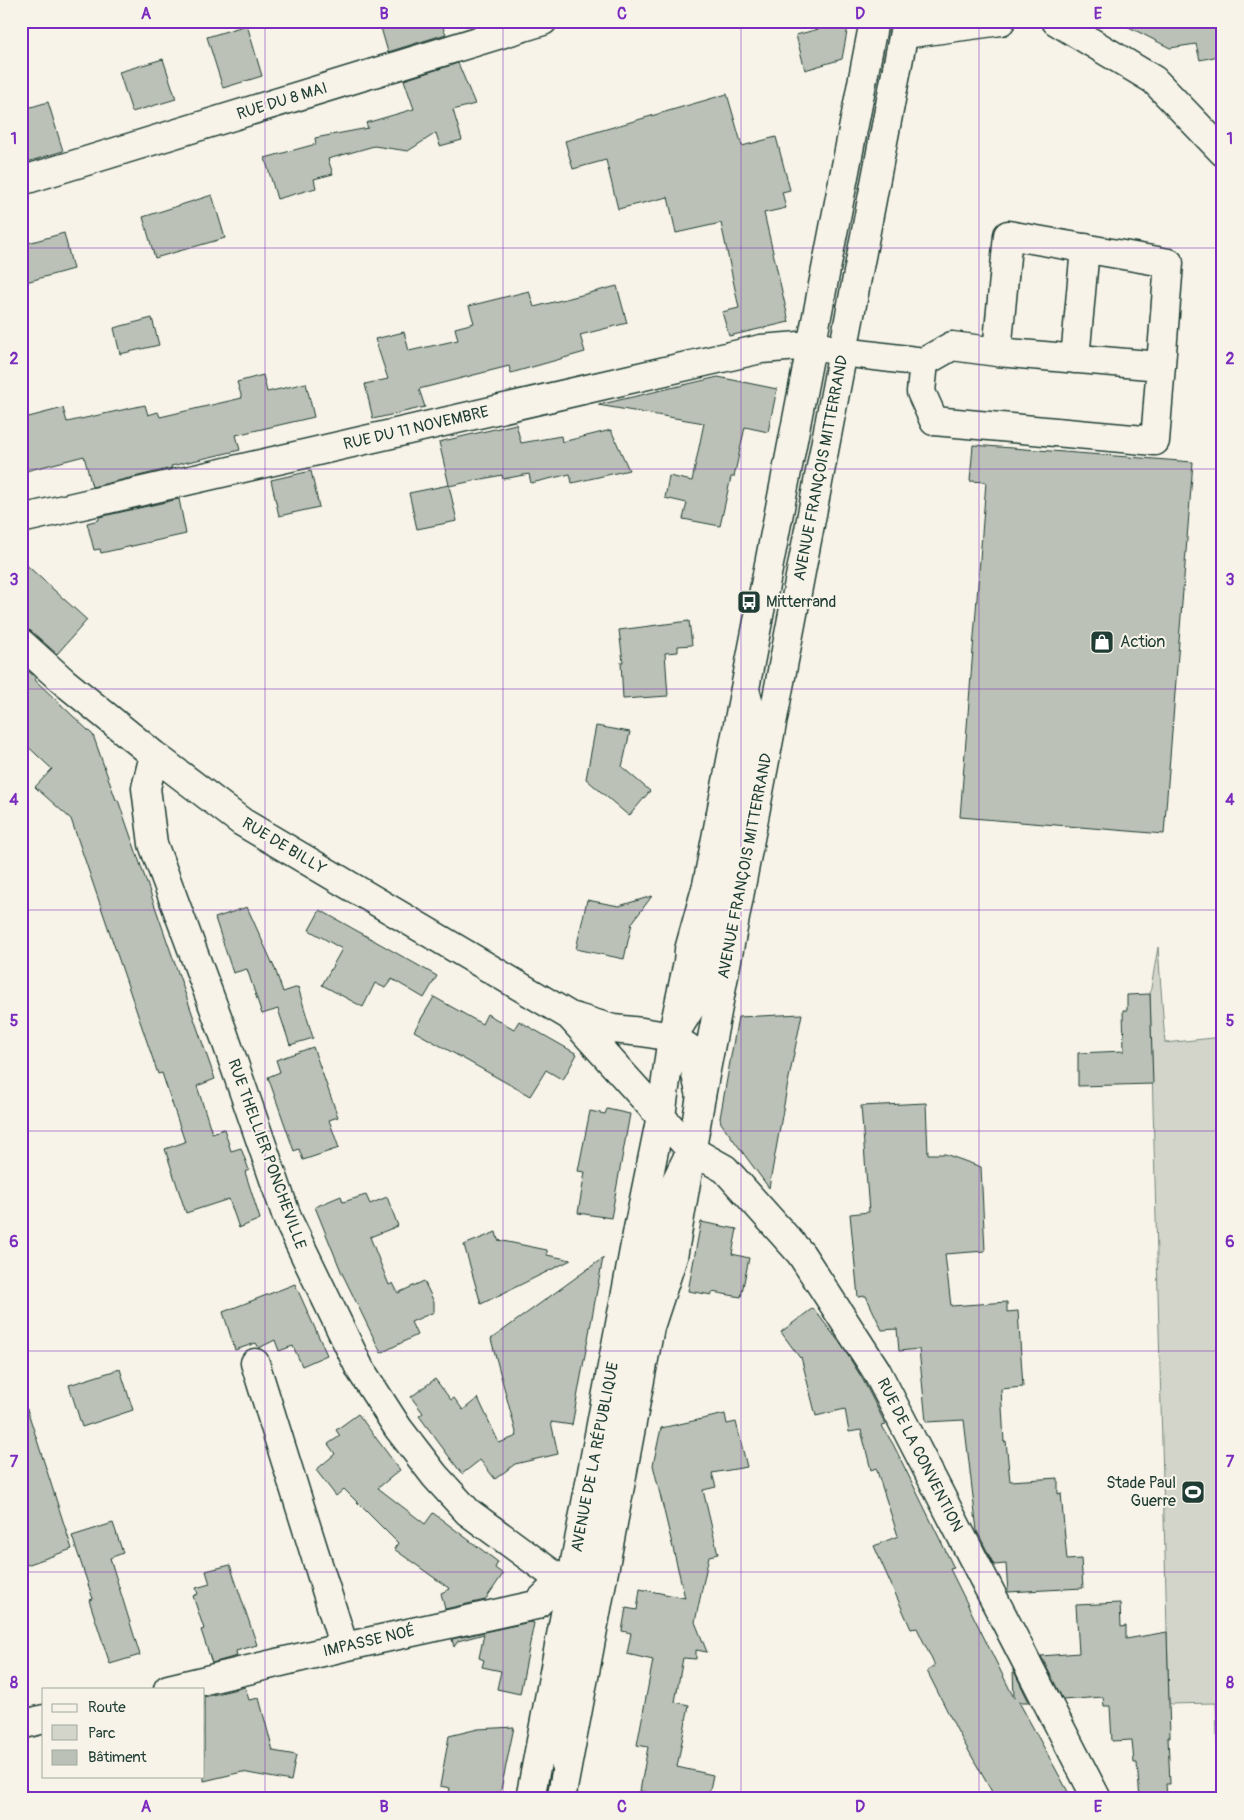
<svg xmlns="http://www.w3.org/2000/svg" width="1244" height="1820" font-family="Pangolin,sans-serif">
<rect width="100%" height="100%" fill="#f7f3e8"/>
<filter id="ink" filterUnits="userSpaceOnUse"><feTurbulence type="fractalNoise" baseFrequency=".02" numOctaves="2"/><feDisplacementMap in="SourceGraphic" scale="10" xChannelSelector="R" yChannelSelector="G"/><feConvolveMatrix kernelMatrix="1 2 1 2 8 2 1 2 1" color-interpolation-filters="sRGB"/></filter>
<g filter="url(#ink)">
<path fill="#d3d5ca" stroke="#79897f" d="M 1158,947 L 1165,1043 L 1223,1037 L 1223,1799 L 1219,1799 L 1216,1703 L 1169,1704 L 1150,994 Z"/>
<path fill="#bbc1b6" stroke="#1f3d34" d="M 379,21 L 440,21 L 446,34 L 388,52 Z
M 849,21 L 842,59 L 805,70 L 796,35 Z
M 1117,21 L 1223,21 L 1223,55 L 1200,60 L 1196,44 L 1170,48 Z
M 247,25 L 262,76 L 223,88 L 207,37 Z
M 163,59 L 176,99 L 132,112 L 119,72 Z
M 458,63 L 475,104 L 453,110 L 462,140 L 440,146 L 436,133 L 408,151 L 374,146 L 328,159 L 333,174 L 314,179 L 316,188 L 277,199 L 265,158 L 316,144 L 315,138 L 368,128 L 366,123 L 414,109 L 404,80 Z
M 727,94 L 742,146 L 776,137 L 790,190 L 782,192 L 786,208 L 764,213 L 789,322 L 729,336 L 722,312 L 739,308 L 721,223 L 676,233 L 668,197 L 618,209 L 606,160 L 573,169 L 565,141 Z
M 48,102 L 63,151 L 21,164 L 21,110 Z
M 212,195 L 225,238 L 155,258 L 143,217 Z
M 64,233 L 73,269 L 26,282 L 21,265 L 21,245 Z
M 617,286 L 627,323 L 580,335 L 585,352 L 511,373 L 509,366 L 419,389 L 425,407 L 373,419 L 365,384 L 388,379 L 375,339 L 404,332 L 409,351 L 458,340 L 455,328 L 474,323 L 469,306 L 529,291 L 534,307 Z
M 152,318 L 159,345 L 120,354 L 114,328 Z
M 263,375 L 267,392 L 306,383 L 314,417 L 236,435 L 240,450 L 171,466 L 172,468 L 92,487 L 84,456 L 26,471 L 21,455 L 21,419 L 63,408 L 67,422 L 145,405 L 148,415 L 158,412 L 160,417 L 242,398 L 237,382 Z
M 718,377 L 777,389 L 768,432 L 745,427 L 734,477 L 731,477 L 720,526 L 683,519 L 687,503 L 665,498 L 669,476 L 692,481 L 704,423 L 598,405 Z
M 516,424 L 521,443 L 561,436 L 562,442 L 611,430 L 629,470 L 572,483 L 570,474 L 531,483 L 529,474 L 503,479 L 502,475 L 449,486 L 457,521 L 417,529 L 409,493 L 449,485 L 439,442 Z
M 973,445 L 1193,462 L 1164,834 L 960,817 L 986,482 L 970,481 Z
M 311,471 L 319,507 L 279,516 L 271,480 Z
M 179,499 L 186,534 L 101,553 L 100,549 L 94,550 L 87,523 L 99,520 L 99,517 Z
M 21,560 L 87,620 L 57,654 L 31,631 L 21,628 Z
M 689,621 L 692,645 L 678,646 L 678,652 L 665,653 L 668,696 L 623,699 L 621,662 L 623,662 L 619,630 Z
M 21,664 L 36,678 L 35,680 L 93,735 L 116,800 L 118,800 L 215,1079 L 197,1086 L 212,1133 L 224,1129 L 231,1151 L 241,1148 L 249,1170 L 245,1172 L 260,1219 L 239,1228 L 229,1199 L 186,1213 L 165,1149 L 185,1142 L 162,1073 L 158,1074 L 71,819 L 35,787 L 52,769 L 21,740 Z
M 596,726 L 630,732 L 622,767 L 650,791 L 629,816 L 586,779 Z
M 652,896 L 632,923 L 624,959 L 576,949 L 587,900 L 619,906 Z
M 247,907 L 275,969 L 283,992 L 298,987 L 313,1038 L 290,1045 L 278,1009 L 262,1014 L 247,969 L 233,973 L 215,918 Z
M 320,910 L 437,976 L 424,998 L 392,979 L 385,988 L 375,983 L 363,1007 L 322,985 L 342,949 L 309,930 Z
M 1150,994 L 1153,1084 L 1078,1086 L 1078,1053 L 1124,1051 L 1123,1010 L 1127,1010 L 1127,995 Z
M 434,997 L 482,1024 L 487,1014 L 514,1029 L 519,1021 L 577,1054 L 563,1080 L 546,1070 L 530,1096 L 414,1031 Z
M 802,1014 L 787,1088 L 769,1188 L 721,1123 L 720,1118 L 738,1017 Z
M 313,1047 L 338,1117 L 329,1120 L 339,1148 L 303,1160 L 299,1149 L 294,1151 L 268,1077 L 280,1072 L 276,1060 Z
M 926,1103 L 928,1154 L 945,1154 L 981,1167 L 985,1251 L 945,1254 L 951,1306 L 1007,1302 L 1007,1312 L 1018,1311 L 1023,1387 L 1001,1389 L 1004,1442 L 1006,1441 L 1010,1481 L 1058,1478 L 1058,1494 L 1061,1493 L 1067,1560 L 1081,1559 L 1083,1588 L 1008,1592 L 1006,1564 L 994,1565 L 977,1531 L 964,1420 L 926,1422 L 919,1349 L 899,1351 L 897,1329 L 882,1330 L 866,1296 L 858,1297 L 850,1214 L 869,1212 L 861,1106 Z
M 607,1109 L 630,1114 L 611,1218 L 578,1213 L 585,1172 L 578,1171 L 590,1111 L 605,1114 Z
M 366,1195 L 370,1204 L 387,1197 L 398,1226 L 370,1237 L 389,1285 L 393,1283 L 398,1293 L 424,1281 L 434,1302 L 434,1312 L 411,1322 L 417,1335 L 381,1353 L 341,1271 L 315,1207 L 341,1196 L 343,1202 Z
M 701,1222 L 737,1229 L 732,1254 L 749,1258 L 741,1297 L 712,1292 L 712,1295 L 688,1291 Z
M 496,1232 L 498,1240 L 547,1250 L 547,1255 L 571,1260 L 481,1304 L 464,1245 Z
M 603,1258 L 572,1425 L 551,1422 L 558,1454 L 515,1464 L 495,1479 L 480,1460 L 462,1474 L 419,1416 L 423,1413 L 411,1397 L 435,1379 L 451,1400 L 454,1398 L 463,1410 L 478,1398 L 499,1443 L 517,1436 L 491,1339 Z
M 295,1284 L 327,1355 L 302,1366 L 293,1346 L 279,1351 L 275,1340 L 259,1348 L 256,1343 L 235,1350 L 223,1312 Z
M 813,1308 L 840,1343 L 862,1378 L 886,1425 L 882,1426 L 893,1444 L 954,1568 L 950,1569 L 1014,1698 L 1013,1669 L 1029,1702 L 1019,1702 L 1072,1799 L 996,1799 L 958,1732 L 927,1671 L 935,1666 L 917,1628 L 911,1629 L 874,1546 L 898,1536 L 876,1468 L 871,1470 L 861,1430 L 849,1432 L 845,1409 L 816,1416 L 801,1357 L 800,1358 L 781,1332 Z
M 120,1369 L 133,1410 L 82,1427 L 69,1385 Z
M 27,1409 L 72,1549 L 21,1567 L 21,1410 Z
M 358,1414 L 400,1470 L 378,1488 L 425,1524 L 433,1513 L 498,1562 L 495,1568 L 503,1574 L 485,1600 L 445,1609 L 441,1593 L 450,1589 L 394,1549 L 398,1543 L 344,1489 L 336,1496 L 316,1470 L 335,1454 L 328,1444 L 340,1436 L 336,1430 Z
M 725,1414 L 727,1424 L 736,1422 L 747,1467 L 712,1473 L 716,1487 L 703,1490 L 718,1554 L 709,1556 L 695,1622 L 707,1652 L 696,1650 L 696,1659 L 683,1658 L 675,1702 L 689,1705 L 677,1767 L 713,1775 L 708,1799 L 699,1799 L 671,1793 L 670,1797 L 640,1791 L 648,1747 L 637,1745 L 653,1660 L 627,1654 L 631,1633 L 622,1631 L 626,1608 L 637,1610 L 640,1589 L 685,1598 L 653,1465 L 661,1428 Z
M 113,1523 L 123,1553 L 110,1558 L 140,1655 L 110,1664 L 89,1600 L 93,1599 L 72,1536 Z
M 230,1565 L 257,1645 L 236,1651 L 237,1656 L 212,1663 L 201,1630 L 204,1629 L 193,1596 L 198,1594 L 196,1588 L 210,1584 L 206,1571 Z
M 1120,1603 L 1121,1627 L 1126,1626 L 1126,1639 L 1167,1632 L 1170,1737 L 1168,1737 L 1170,1784 L 1166,1784 L 1167,1799 L 1140,1799 L 1137,1763 L 1134,1763 L 1132,1740 L 1112,1741 L 1110,1706 L 1104,1706 L 1103,1697 L 1063,1700 L 1041,1656 L 1079,1653 L 1076,1605 Z
M 530,1622 L 534,1623 L 520,1694 L 497,1689 L 501,1671 L 482,1667 L 484,1660 L 479,1658 L 484,1634 L 458,1641 L 454,1647 L 452,1639 Z
M 245,1687 L 249,1700 L 259,1698 L 273,1751 L 296,1755 L 291,1781 L 242,1772 L 204,1781 L 204,1697 Z
M 514,1727 L 499,1799 L 448,1799 L 450,1788 L 440,1786 L 449,1736 L 478,1729 Z"/>
<g fill="none" stroke-linecap="round" stroke-linejoin="round">
<g stroke="#1f3d34" stroke-width="31">
<path id="minor" d="M 1056,21 L 1154,80 L 1223,152
M 904,34 L 1001,21
M 21,181 L 543,21
M 997,352 L 1161,366
M 1075,359 L 1085,248
M 21,519 L 761,349 L 812,345 L 843,352 L 924,362 L 952,346 L 997,352 L 1008,235 L 1169,263 L 1155,441 L 934,421 L 921,392 L 924,362
M 21,643 L 63,681 L 154,755 L 242,822 L 570,1016 L 613,1029 L 642,1032 L 672,1037 L 690,1049 L 701,1096
M 154,755 L 146,788 L 153,844 L 224,1035 L 288,1220 L 360,1369 L 398,1428 L 435,1476 L 468,1512 L 570,1587
M 570,1016 L 691,1150 L 725,1169 L 801,1254 L 876,1370 L 1097,1799
M 673,1036 C 691,1008 706,985 713,951 L 756,730 L 745,690
M 255,1363 L 344,1647
M 168,1689 L 344,1647 L 536,1605 L 551,1590 L 557,1577
M 21,1725 L 44,1719
M 566,1767 L 556,1741 L 649,1247 L 652,1230 L 686,1161"/>
</g>
<g stroke="#1f3d34" stroke-width="31">
<path id="major" d="M 530,1799 L 638,1229 L 661,1116 L 672,1037 L 688,962 L 689,950 L 707,885 L 874,21
M 561,1799 L 650,1327 L 673,1257 L 701,1096 L 906,21"/>
</g>
<use href="#minor" stroke="#f7f3e8" stroke-width="28"/>
<use href="#major" stroke="#f7f3e8" stroke-width="28"/>
</g>
</g>
<path fill="none" stroke="#7b2cbf" stroke-width="1" stroke-opacity="0.55" d="M 265,21 L 265,1799M 503,21 L 503,1799M 741,21 L 741,1799M 979,21 L 979,1799M 21,248 L 1223,248M 21,469 L 1223,469M 21,689 L 1223,689M 21,910 L 1223,910M 21,1131 L 1223,1131M 21,1351 L 1223,1351M 21,1572 L 1223,1572"/>
<defs>
<g id="bus-square" transform="scale(1.25)"><rect x="-9" y="-9" width="18" height="18" rx="4" fill="#1f3d34" stroke="#f7f3e8"/><path d="M-5-6H5V4H4V6H2V4H-2V6H-4V4H-5ZM-3.5-4V0h7V-4ZM-3.5 1.2v1.5H-2V1.2ZM2 1.2v1.5H3.5V1.2Z" fill="#fff"/></g>
<g id="shop-square" transform="scale(1.25)"><rect x="-9" y="-9" width="18" height="18" rx="4" fill="#1f3d34" stroke="#f7f3e8"/><path d="M-5-2.5h2.3a2.7 3.5 0 0 1 5.4 0H5L5.5 6h-11ZM-1.5-2.5h3a1.5 2.3 0 0 0-3 0Z" fill="#fff"/></g>
<g id="stadium-square" transform="scale(1.25)"><rect x="-9" y="-9" width="18" height="18" rx="4" fill="#1f3d34" stroke="#f7f3e8"/><path d="M0-5a6.5 5 0 1 0 0 10a6.5 5 0 1 0 0-10ZM-3.5-1.8h7v3.6h-7Z" fill="#fff"/></g>
</defs>
<g fill-rule="evenodd">
<use href="#bus-square" x="749" y="602"/>
<use href="#shop-square" x="1102" y="642"/>
<use href="#stadium-square" x="1193" y="1492"/>
</g>
<g text-anchor="middle" dominant-baseline="central" stroke-width="4" stroke-linejoin="round" paint-order="stroke">
<g font-size="16" fill="#1f3d34" stroke="#f7f3e8">
<text transform="translate(282 101) rotate(-17)">RUE DU 8 MAI</text>
<text transform="translate(416 428) rotate(-13)">RUE DU 11 NOVEMBRE</text>
<text transform="translate(821 468) rotate(-79)">AVENUE FRANÇOIS MITTERRAND</text>
<text transform="translate(284 846) rotate(31)">RUE DE BILLY</text>
<text transform="translate(745 866) rotate(-79)">AVENUE FRANÇOIS MITTERRAND</text>
<text transform="translate(267 1154) rotate(70)">RUE THELLIER PONCHEVILLE</text>
<text transform="translate(920 1455) rotate(63)">RUE DE LA CONVENTION</text>
<text transform="translate(595 1457) rotate(-79)">AVENUE DE LA RÉPUBLIQUE</text>
<text transform="translate(369 1641) rotate(-13)">IMPASSE NOÉ</text>
</g>
<g font-size="16" fill="#1f3d34" stroke="#f7f3e8" text-anchor="start">
<text x="766" y="602">Mitterrand</text>
<text x="1120" y="642">Action</text>
<text x="1176" y="1483" text-anchor="end">Stade Paul<tspan x="1176" dy="18">Guerre</tspan></text>
</g>
</g>
<rect width="1244" height="1820" fill="none" stroke="#f7f3e8" stroke-width="55"/>
<rect x="42" y="1688" width="162" height="90" fill="#f7f3e8" stroke="#a1aaa0"/>
<rect x="52" y="1704" width="25" height="8" fill="#f7f3e8" stroke="#a1aaa0"/>
<text x="88" y="1712" font-size="15" fill="#1f3d34">Route</text>
<rect x="52" y="1725" width="25" height="15" fill="#d3d5ca" stroke="#a1aaa0"/>
<text x="88" y="1738" font-size="15" fill="#1f3d34">Parc</text>
<rect x="52" y="1750" width="25" height="15" fill="#bbc1b6" stroke="#a1aaa0"/>
<text x="88" y="1762" font-size="15" fill="#1f3d34">Bâtiment</text>
<rect x="28" y="28" width="1188" height="1764" fill="none" stroke="#7b2cbf" stroke-width="2"/>
<g font-size="16" text-anchor="middle" font-weight="bold" fill="#7b2cbf">
<text x="146" y="19">A</text>
<text x="384" y="19">B</text>
<text x="622" y="19">C</text>
<text x="860" y="19">D</text>
<text x="1098" y="19">E</text>
<text x="14" y="144">1</text>
<text x="1230" y="144">1</text>
<text x="14" y="364">2</text>
<text x="1230" y="364">2</text>
<text x="14" y="585">3</text>
<text x="1230" y="585">3</text>
<text x="14" y="805">4</text>
<text x="1230" y="805">4</text>
<text x="14" y="1026">5</text>
<text x="1230" y="1026">5</text>
<text x="14" y="1247">6</text>
<text x="1230" y="1247">6</text>
<text x="14" y="1467">7</text>
<text x="1230" y="1467">7</text>
<text x="14" y="1688">8</text>
<text x="1230" y="1688">8</text>
<text x="146" y="1812">A</text>
<text x="384" y="1812">B</text>
<text x="622" y="1812">C</text>
<text x="860" y="1812">D</text>
<text x="1098" y="1812">E</text>
</g>
</svg>
